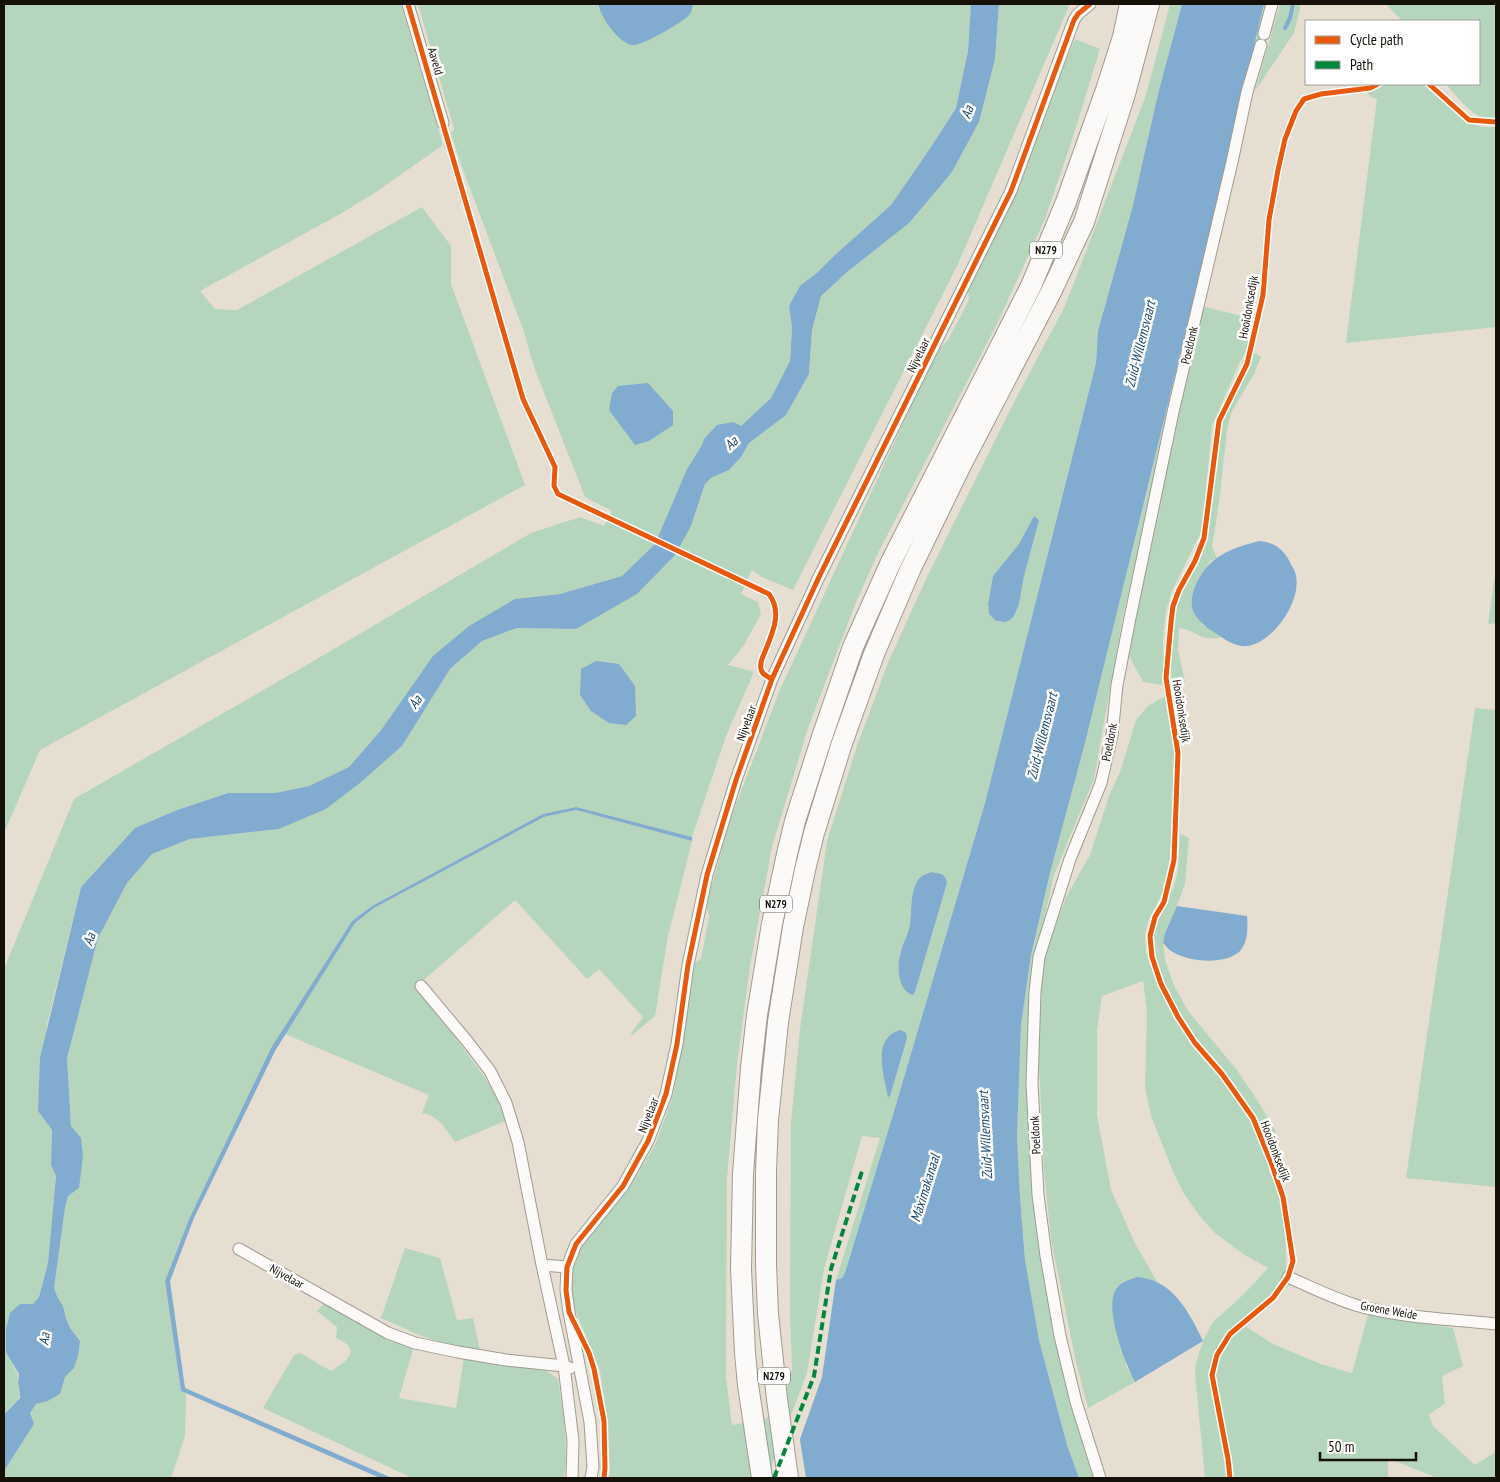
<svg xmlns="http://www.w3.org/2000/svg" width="1500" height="1482" font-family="'PT Sans Narrow',sans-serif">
<rect width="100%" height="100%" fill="#e6dfd1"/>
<path fill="#b5d6bc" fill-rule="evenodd" d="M 4,4 L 401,4 L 443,145 L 376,192 L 342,213 L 200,291 L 215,309 L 237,310 L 422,207 L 451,246 L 451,284 L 525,485 L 40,750 L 4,833 Z
M 418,4 L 598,4 L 599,10 L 693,10 L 693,4 L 971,4 L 971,8 L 968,51 L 956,108 L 929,150 L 891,205 L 836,254 L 789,306 L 792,328 L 790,361 L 771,398 L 741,426 L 704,439 L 702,445 L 687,469 L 655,544 L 622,576 L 560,594 L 515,599 L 382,729 L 349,767 L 309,786 L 275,793 L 228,793 L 177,810 L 135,828 L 81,887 L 47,1024 L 38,1111 L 52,1130 L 51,1164 L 56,1176 L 48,1263 L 39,1297 L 33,1304 L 13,1366 C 20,1376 17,1375 18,1385 C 19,1388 20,1390 20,1393 C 21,1402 6,1410 4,1420 L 4,969 L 74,799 L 305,666 L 531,533 L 580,517 L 604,526 L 612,511 L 585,497 L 534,367 L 524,332 L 460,162 L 451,133 L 454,129 Z
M 999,4 L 1067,4 L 1069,6 L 958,264 L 793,590 L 762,577 L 752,570 L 741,594 L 758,602 L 761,614 L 744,645 L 728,665 L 754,672 L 726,736 L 692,837 L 576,807 L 543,814 L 372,906 L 352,921 L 271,1048 L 190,1217 L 165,1281 L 181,1391 L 186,1394 L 185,1436 L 171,1478 L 4,1478 L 4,1471 L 34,1424 L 29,1414 L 36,1404 L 48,1401 L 60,1394 L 65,1377 L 74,1368 L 80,1341 L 70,1328 L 66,1318 L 63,1306 L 57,1296 L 54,1288 L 65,1208 L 81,1138 L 71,1126 L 67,1058 L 72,1036 L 98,938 L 127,883 L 152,854 L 190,839 L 279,829 L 326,809 L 360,783 L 402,746 L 450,669 L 482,641 L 517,628 L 576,629 L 691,526 L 705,484 L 711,478 L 729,470 L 741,457 L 749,443 L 786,415 L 809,374 L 812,330 L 821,296 L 952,172 L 979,122 L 995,59 Z
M 1170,4 L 1182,4 L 1158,94 L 1132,209 L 1098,331 L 1096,363 L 985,803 L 892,1118 L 845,1273 L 842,1278 L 836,1280 L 880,1138 L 862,1136 L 824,1269 L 807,1373 L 767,1478 L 609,1478 L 610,1468 L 607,1419 L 600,1371 L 573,1304 L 571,1284 L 573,1267 L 582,1246 L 594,1227 L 628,1190 L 655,1145 L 673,1096 L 695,963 L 701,959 L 709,917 L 706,905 L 732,815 L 779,692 L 936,352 L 948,340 L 969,300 L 968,290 L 1075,39 L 1100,49 L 1074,134 L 1045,219 L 997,324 L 879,551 L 857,600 L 808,728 L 772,847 L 750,966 L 737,1064 L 727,1178 L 726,1377 L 732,1425 L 767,1418 L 785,1396 L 792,1370 L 790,1310 L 791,1123 L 800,1029 L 827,841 L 857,746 L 888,663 L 926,579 L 1012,406 L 1065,306 L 1146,95 ZM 1034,516 L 1019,604 L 1005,622 L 996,621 L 989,614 L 988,604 L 993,576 L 1019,544 ZM 931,872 L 947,883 L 915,992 L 913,995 L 899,956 L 910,927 L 918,880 L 925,874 Z
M 1264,4 L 1269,4 L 1240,118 L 1123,616 L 1094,779 L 1054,875 L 1036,957 L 1035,1195 L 1097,1478 L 1079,1478 L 1067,1445 L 1039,1340 L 1025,1260 L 1020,1197 L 1017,1137 L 1021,1025 L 1031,955 L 1050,873 L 1085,743 L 1196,289 Z
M 1280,4 L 1301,4 L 1294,33 L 1255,91 Z
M 1386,4 L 1496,4 L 1496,121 C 1473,119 1460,100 1446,84 L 1479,84 L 1479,21 L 1402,21 Z
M 1380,84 L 1436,84 C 1447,99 1463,124 1484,127 C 1488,127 1492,127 1496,127 L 1496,327 L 1346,343 L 1377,99 L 1371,97 L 1364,89 Z
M 1202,306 L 1257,320 L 1251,342 L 1239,364 L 1212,426 L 1202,530 L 1172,591 L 1166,611 L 1163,639 L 1165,685 L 1143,682 L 1127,652 Z
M 1253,352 L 1261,357 L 1254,374 L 1232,411 L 1227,430 L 1219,503 L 1212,547 L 1217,558 L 1209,562 L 1202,624 L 1222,637 C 1202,643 1197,630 1179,628 L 1178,650 L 1185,682 L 1172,679 L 1168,640 L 1170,617 L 1176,598 L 1199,556 L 1207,533 L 1213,492 L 1219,422 Z
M 1496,568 L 1496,623 L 1488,624 Z
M 1169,694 L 1180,745 L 1181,764 L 1177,790 L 1172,859 L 1168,882 L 1149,919 L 1145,932 L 1146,952 L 1155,977 L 1169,1006 L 1194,1044 L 1245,1110 L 1261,1139 L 1280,1192 L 1285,1216 L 1286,1269 L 1295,1274 L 1292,1282 L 1246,1327 L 1273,1344 L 1321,1364 L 1352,1373 L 1368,1315 L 1453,1328 L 1463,1366 L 1442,1376 L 1445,1404 L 1429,1414 L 1433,1426 L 1475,1465 L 1496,1452 L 1496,1478 L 1437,1478 L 1388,1458 L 1388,1478 L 1205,1478 L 1195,1374 L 1196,1363 L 1203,1341 L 1213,1322 L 1245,1293 L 1268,1268 L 1243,1254 L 1215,1233 L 1202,1219 L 1184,1194 L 1174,1174 L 1151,1116 L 1145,1087 L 1147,1012 L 1143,981 L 1102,996 L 1097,1030 L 1097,1115 L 1111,1190 L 1134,1241 L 1157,1282 C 1143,1276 1134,1276 1121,1284 L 1126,1366 L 1135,1382 L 1088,1408 L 1076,1362 L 1051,1239 L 1044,1171 L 1038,1042 L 1042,963 L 1066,897 L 1090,855 L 1109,796 L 1120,772 L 1136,720 L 1148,706 Z
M 1475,708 L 1496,710 L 1496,1187 L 1406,1178 Z
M 576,810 L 692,841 L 668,936 L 655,1016 L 632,1035 L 631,1033 L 643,1017 L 599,969 L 587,979 L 515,900 L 417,986 L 483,1075 L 496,1096 L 505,1121 L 455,1142 C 445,1128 439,1116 422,1113 L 429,1095 L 285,1034 L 355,923 L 374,908 L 544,817 Z
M 1180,834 L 1189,838 L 1185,884 L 1177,906 L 1165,933 L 1163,943 L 1165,960 L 1174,985 L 1188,1011 L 1237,1070 L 1259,1103 L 1276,1132 L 1266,1136 L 1254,1113 L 1236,1086 L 1193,1034 L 1180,1012 L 1168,992 L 1152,949 L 1151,932 L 1154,921 L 1173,889 L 1178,871 Z
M 405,1248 L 440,1258 L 457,1320 L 473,1318 L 480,1350 L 450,1345 L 419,1335 L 381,1318 Z
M 326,1301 L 414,1346 L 399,1398 L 456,1408 L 464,1357 L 531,1367 L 548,1372 L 558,1379 C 563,1413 569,1445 564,1478 L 412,1478 L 263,1408 L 294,1355 L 300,1353 L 331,1371 C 338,1366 355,1358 349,1347 C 347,1343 340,1340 336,1338 L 337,1327 L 317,1311 Z"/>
<path fill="#82abd0" d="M 598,4 L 693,4 C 693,9 691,14 687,17 C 679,24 641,47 631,45 C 617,41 601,17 598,4 Z
M 971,4 L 999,4 L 995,59 L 979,122 L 952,172 L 909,223 L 847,272 L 821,296 L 812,330 L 809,374 L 786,415 L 749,443 L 741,457 L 729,470 L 711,478 L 705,484 L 691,526 L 675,555 L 637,594 L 576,629 L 517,628 L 482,641 L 450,669 L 402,746 L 360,783 L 326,809 L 279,829 L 190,839 L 152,854 L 127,883 L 98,938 L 67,1058 L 71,1126 L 81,1138 L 83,1156 L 79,1188 L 68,1196 L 65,1208 L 54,1288 L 57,1296 L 63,1306 L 66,1318 L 70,1328 L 80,1341 L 78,1356 L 74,1368 L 65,1377 L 60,1394 L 48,1401 L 36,1404 L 30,1413 L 34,1424 L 4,1471 L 5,1414 L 20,1398 L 20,1392 L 18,1383 L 19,1374 L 6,1352 L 6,1329 L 10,1313 L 20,1304 L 33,1304 L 39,1297 L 48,1263 L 56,1176 L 51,1165 L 52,1130 L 38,1111 L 40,1058 L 81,887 L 135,828 L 177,810 L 228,793 L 275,793 L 309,786 L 349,767 L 382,729 L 433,656 L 469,626 L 515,599 L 560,594 L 622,576 L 655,544 L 687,469 L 702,445 L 704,439 L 717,425 L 733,422 L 741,426 L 771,398 L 790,361 L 792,328 L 789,306 L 800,286 L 818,272 L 836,254 L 891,205 L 929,150 L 956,108 L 968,51 Z
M 1182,4 L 1264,4 L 1196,289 L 1085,743 L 1050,873 L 1031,955 L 1021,1025 L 1017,1137 L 1020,1197 L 1025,1260 L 1039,1340 L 1067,1445 L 1079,1478 L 785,1478 L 794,1456 L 822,1377 L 836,1280 L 842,1278 L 845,1273 L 892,1118 L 985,803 L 1096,363 L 1098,331 L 1132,209 L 1158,94 Z
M 648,383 L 673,411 L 673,425 L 649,441 L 635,445 L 609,410 L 612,393 L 618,386 Z
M 1034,516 L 1039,520 L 1024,576 L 1019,604 L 1014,616 L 1010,620 L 1005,622 L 996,621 L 989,614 L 988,604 L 993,576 L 1019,544 Z
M 1260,541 C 1275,543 1283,549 1290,562 C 1291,565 1294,569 1295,572 C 1304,598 1274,642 1248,646 C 1239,647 1230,643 1223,638 C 1212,631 1201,625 1194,613 C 1190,606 1192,594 1195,587 C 1207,557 1230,548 1260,541 Z
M 596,661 L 619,664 L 635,686 L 636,716 L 626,725 L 609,723 L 591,711 L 580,695 L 581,669 Z
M 576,807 L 692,837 L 692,841 L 576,810 L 544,817 L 374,908 L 355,923 L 275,1051 L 194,1218 L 170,1281 L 185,1388 L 392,1478 L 380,1478 L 181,1391 L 165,1281 L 190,1217 L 271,1048 L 352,921 L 372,906 L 543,814 Z
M 931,872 C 941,874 945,873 947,883 L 915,992 L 913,995 C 898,991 897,968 900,955 C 902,945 908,935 910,925 C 912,911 910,892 918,880 C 922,875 926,874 931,872 Z
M 1177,906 L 1247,916 C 1248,927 1248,941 1241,950 C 1227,966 1187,962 1171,951 C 1168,949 1165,945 1163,943 L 1165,933 Z
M 901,1030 L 906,1033 L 907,1038 L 890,1096 L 888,1097 C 884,1076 871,1037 901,1030 Z
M 1138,1277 C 1173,1280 1189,1312 1203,1341 L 1135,1382 C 1125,1363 1105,1311 1115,1291 C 1119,1283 1129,1279 1138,1277 Z"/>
<path fill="#e6dfd1" d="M 799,1434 L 806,1478 L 783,1478 L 792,1455 Z"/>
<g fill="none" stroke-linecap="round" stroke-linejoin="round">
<path stroke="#82abd0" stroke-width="4" d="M 1285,28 L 1290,18 L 1293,4"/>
<g stroke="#a09a90" stroke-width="13">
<path id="street" d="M 408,4 L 443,123
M 1264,34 L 1272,4
M 421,986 L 467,1041 L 490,1071 L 506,1103 L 518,1142 L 542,1265 L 564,1366 L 573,1441 L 572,1478
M 239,1249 L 388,1333 L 415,1343 L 458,1352 L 506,1360 L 564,1366 L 570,1368
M 542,1265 L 567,1267
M 1288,1277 C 1311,1287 1334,1299 1359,1306 C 1403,1318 1451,1319 1496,1324
M 591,1478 L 593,1467 L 590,1422 L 569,1312 L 566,1290 L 567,1267 L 576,1244 L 623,1186 L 648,1141 L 666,1094 L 677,1044 L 688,965 L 707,875 L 736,780 L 772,679 L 819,577 L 1011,191 L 1074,20 L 1078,14 L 1090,4
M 1100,1478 L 1076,1402 L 1060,1336 L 1046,1256 L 1038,1195 L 1032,1084 L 1035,992 L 1039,957 L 1070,859 L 1101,783 L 1112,735 L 1117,685 L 1130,618 L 1173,412 L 1232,162 L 1247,92 L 1261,45"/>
</g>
<g stroke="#a09a90" stroke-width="22">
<path id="highway" d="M 762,1478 L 748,1385 L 745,1353 L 741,1269 L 743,1174 L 751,1068 L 757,1015 L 772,924 L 787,854 L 795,821 L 822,737 L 853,647 L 891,562 L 1031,286 L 1066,202 L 1106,90 L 1123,37 L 1130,4
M 788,1478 L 777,1399 L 768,1314 L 766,1265 L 766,1171 L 768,1120 L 778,1022 L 793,927 L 805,870 L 814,833 L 842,743 L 874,654 L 910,570 L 961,465 L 1050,294 L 1084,222 L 1125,94 L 1149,4"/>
</g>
<use href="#street" stroke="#fbfaf8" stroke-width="11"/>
<use href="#highway" stroke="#fbfaf8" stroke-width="20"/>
<path stroke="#00873e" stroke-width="4" stroke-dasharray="8 4" stroke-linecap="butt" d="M 774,1478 L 814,1376 L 831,1269 L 863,1168"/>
<g stroke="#fff" stroke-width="8">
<path id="cycleway" d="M 408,4 L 523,399 L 555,467 L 554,486 L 558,494 L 769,594 C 783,613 772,634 764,654 C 762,658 760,664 761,669 C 762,675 767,676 772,679
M 1429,84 L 1469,120 L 1496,122
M 604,1478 L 605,1468 L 604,1421 L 594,1369 L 589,1353 L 569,1312 L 566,1290 L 567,1267 L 576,1244 L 623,1186 L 648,1141 L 666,1094 L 677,1044 L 688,965 L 707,875 L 736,780 L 772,679 L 819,577 L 1011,191 L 1074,20 L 1078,14 L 1090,4
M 1230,1478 L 1228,1459 L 1212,1375 L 1217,1355 L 1230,1334 L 1273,1298 L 1288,1277 L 1293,1261 L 1283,1197 L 1271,1162 L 1253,1118 L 1222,1074 L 1195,1043 L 1178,1017 L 1161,984 L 1152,957 L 1150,936 L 1155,917 L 1164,902 L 1174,860 L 1178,753 L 1166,678 L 1171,622 L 1173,606 L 1179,590 L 1195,561 L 1204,538 L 1219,421 L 1247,364 L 1263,295 L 1269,220 L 1278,170 L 1285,139 L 1296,111 L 1304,99 L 1321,94 L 1370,88 L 1378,84"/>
</g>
<use href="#cycleway" stroke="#e8590c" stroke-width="5"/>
</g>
<g text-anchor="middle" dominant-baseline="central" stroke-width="5" stroke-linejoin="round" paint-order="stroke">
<g fill="#fff" stroke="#5b5852" stroke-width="1">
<rect x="1030" y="241.5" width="32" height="17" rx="4"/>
<rect x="760" y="895.5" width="32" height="17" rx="4"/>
<rect x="758" y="1367.5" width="32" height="17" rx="4"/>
</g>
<g font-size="11" font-weight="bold" fill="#151108">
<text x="1046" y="250">N279</text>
<text x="776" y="904">N279</text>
<text x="774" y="1376">N279</text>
</g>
<g font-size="12" fill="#151108" stroke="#fff">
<text transform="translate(436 61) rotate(74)">Aaveld</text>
<text transform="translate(1248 307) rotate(-80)">Hooidonksedijk</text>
<text transform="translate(1189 345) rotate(-77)">Poeldonk</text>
<text transform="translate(918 355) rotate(-64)">Nijvelaar</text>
<text transform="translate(1182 711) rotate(81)">Hooidonksedijk</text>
<text transform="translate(746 723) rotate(-70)">Nijvelaar</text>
<text transform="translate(1109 742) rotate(-79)">Poeldonk</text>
<text transform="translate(648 1115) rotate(-69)">Nijvelaar</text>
<text transform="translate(1035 1135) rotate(-93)">Poeldonk</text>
<text transform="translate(1276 1151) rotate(69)">Hooidonksedijk</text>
<text transform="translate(287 1276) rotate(29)">Nijvelaar</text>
<text transform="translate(1389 1310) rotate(10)">Groene Weide</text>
</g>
<g font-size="14" font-style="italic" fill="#19466d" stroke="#fff">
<text transform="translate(967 112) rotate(-69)">Aa</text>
<text transform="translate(1140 344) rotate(-76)">Zuid-Willemsvaart</text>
<text transform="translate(731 443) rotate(-43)">Aa</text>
<text transform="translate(415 702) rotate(-56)">Aa</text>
<text transform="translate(1042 736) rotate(-76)">Zuid-Willemsvaart</text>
<text transform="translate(89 939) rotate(-71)">Aa</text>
<text transform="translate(985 1135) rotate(-93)">Zuid-Willemsvaart</text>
<text transform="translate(925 1188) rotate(-73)">Máximakanaal</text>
<text transform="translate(44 1339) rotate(-83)">Aa</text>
</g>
</g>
<rect width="1500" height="1482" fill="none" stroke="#151108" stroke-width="10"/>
<rect x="1305" y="20" width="175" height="65" fill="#ffffff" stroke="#a1a09c"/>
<rect x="1315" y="36" width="25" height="8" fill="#e8590c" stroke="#a1a09c"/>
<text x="1350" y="45" font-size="15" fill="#151108">Cycle path</text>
<rect x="1315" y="61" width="25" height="8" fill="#00873e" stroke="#a1a09c"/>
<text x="1350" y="70" font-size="15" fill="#151108">Path</text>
<path d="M1320 1452v8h96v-8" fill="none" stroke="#151108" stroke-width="2.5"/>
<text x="1328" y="1452" font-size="15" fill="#151108" stroke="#ffffff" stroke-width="4" paint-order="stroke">50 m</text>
</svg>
